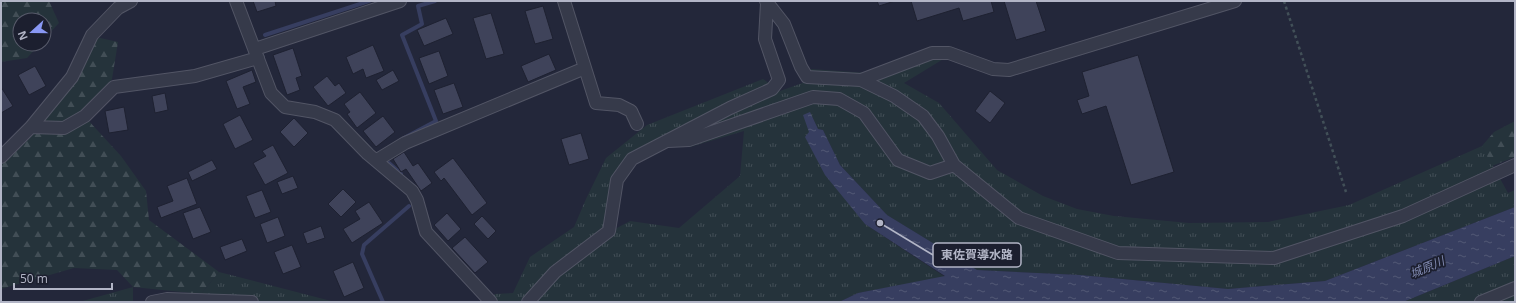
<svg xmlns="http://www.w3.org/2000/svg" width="1516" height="303" font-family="'Open Sans','Noto Sans JP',sans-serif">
<defs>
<pattern id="grass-tufts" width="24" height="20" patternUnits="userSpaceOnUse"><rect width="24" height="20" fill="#25333b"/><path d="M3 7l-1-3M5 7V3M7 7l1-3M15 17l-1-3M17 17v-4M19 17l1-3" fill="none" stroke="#424e56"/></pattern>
<pattern id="forest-firs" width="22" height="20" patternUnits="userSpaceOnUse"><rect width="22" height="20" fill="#25333b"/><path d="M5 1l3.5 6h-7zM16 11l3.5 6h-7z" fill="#424e56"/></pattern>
<pattern id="water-ripples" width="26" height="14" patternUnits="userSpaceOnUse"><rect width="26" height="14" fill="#373e60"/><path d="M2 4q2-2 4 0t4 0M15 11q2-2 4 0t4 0" fill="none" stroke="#525875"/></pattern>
</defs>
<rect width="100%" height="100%" fill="#23273a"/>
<path fill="url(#grass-tufts)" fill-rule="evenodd" d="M 939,47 L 945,58 L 904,83 L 939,103 L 997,170 L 1043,196 L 1077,209 L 1114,216 L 1189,223 L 1268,222 L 1349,205 L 1482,146 L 1508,193 L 1515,190 L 1515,207 L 1325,281 L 1228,289 L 1080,275 L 976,270 L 887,215 L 840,165 L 823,130 L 818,129 L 810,112 L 865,224 L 945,277 L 858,293 L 839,302 L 490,302 L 495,294 L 513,293 L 530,257 L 574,227 L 586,199 L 606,158 L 647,125 L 763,79 L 780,91 L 808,81 L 811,69 L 867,73 ZM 744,131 L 740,176 L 679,228 L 630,221 L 615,229 L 623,179 L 633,165 L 665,147 L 690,147 Z
M 1515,256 L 1515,302 L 1403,302 Z
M 219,272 L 335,302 L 205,302 L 201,294 Z
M 133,287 L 133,302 L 79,302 Z"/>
<path fill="url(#forest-firs)" d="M 1,1 L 49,1 L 59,23 L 44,39 L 44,20 L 20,20 L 20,44 L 40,44 L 27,58 L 1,62 Z
M 96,37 L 118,42 L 112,79 L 87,119 L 121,156 L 146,191 L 149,220 L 219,272 L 201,294 L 133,287 L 117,270 L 74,268 L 1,289 L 1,162 Z
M 1515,121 L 1515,157 L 1492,166 L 1482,146 L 1494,132 Z"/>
<path fill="url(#water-ripples)" d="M 810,112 L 818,129 L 823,130 L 840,165 L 887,215 L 977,270 L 1080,275 L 1228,289 L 1325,281 L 1515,207 L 1515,256 L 1403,302 L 839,302 L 858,293 L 945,276 L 865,224 L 825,175 L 805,137 L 809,132 L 803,115 Z"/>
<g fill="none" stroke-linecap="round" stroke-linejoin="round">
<path stroke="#373e60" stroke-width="4" d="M 265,35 L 369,1
M 404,138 L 436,121 L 402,35 L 422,24 L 418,6 L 435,1
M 389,163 L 401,174
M 383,302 L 362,254 L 364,245 L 409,206"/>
</g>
<path fill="#3f435a" stroke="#1e2131" d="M 253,1 L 275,1 L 276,6 L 257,12 Z
M 877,1 L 895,1 L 879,6 Z
M 911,1 L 991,1 L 994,12 L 963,21 L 959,8 L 917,21 Z
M 1004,1 L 1036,1 L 1046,31 L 1016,40 Z
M 543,6 L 553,39 L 535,44 L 525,11 Z
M 491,13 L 504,54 L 486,59 L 473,18 Z
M 446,18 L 453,34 L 424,46 L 417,30 Z
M 373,45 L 384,71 L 366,78 L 363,69 L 353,74 L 346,57 Z
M 293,48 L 302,76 L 296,78 L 300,90 L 287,95 L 273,55 Z
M 439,51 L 448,76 L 429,84 L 419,58 Z
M 549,54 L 556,70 L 528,82 L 521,66 Z
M 1138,55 L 1174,172 L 1131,185 L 1106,106 L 1082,114 L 1077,100 L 1089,96 L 1082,72 Z
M 35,66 L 46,86 L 29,95 L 18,75 Z
M 252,70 L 256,82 L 243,87 L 250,104 L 237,109 L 226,81 Z
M 393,70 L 399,81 L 382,90 L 376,80 Z
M 327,76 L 335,86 L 339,83 L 346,93 L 328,106 L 313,87 Z
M 454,83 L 463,107 L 443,114 L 434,90 Z
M 1,87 L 13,106 L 1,113 Z
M 990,91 L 1005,103 L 990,123 L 975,111 Z
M 360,92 L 376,113 L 357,128 L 347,114 L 350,112 L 344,104 Z
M 165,93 L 168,110 L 155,113 L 152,96 Z
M 124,107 L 128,130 L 109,133 L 105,111 Z
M 240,115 L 253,140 L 235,149 L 223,124 Z
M 383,116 L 395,132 L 376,147 L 363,131 Z
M 294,118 L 308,133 L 294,147 L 280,132 Z
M 581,133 L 589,159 L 569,165 L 561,139 Z
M 273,145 L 288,173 L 265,185 L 253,163 L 266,156 L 262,151 Z
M 404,152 L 413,166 L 418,163 L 432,183 L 421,191 L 406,169 L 401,172 L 393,159 Z
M 453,158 L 487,203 L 472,215 L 444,178 L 441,181 L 434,172 Z
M 212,160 L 217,169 L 192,181 L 188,172 Z
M 293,176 L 298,188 L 282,194 L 277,182 Z
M 187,178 L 197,204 L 161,218 L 157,207 L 173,201 L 167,186 Z
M 343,189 L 356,202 L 341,217 L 328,204 Z
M 262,190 L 271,212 L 255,218 L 246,196 Z
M 369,202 L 383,223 L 352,243 L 343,229 L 360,219 L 355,211 Z
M 200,207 L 211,232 L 193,239 L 183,213 Z
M 447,213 L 461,229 L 448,241 L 434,225 Z
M 482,216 L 496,231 L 488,239 L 474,224 Z
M 278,217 L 285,236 L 267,243 L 260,224 Z
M 321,226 L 325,238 L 307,244 L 303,233 Z
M 465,237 L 488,262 L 475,273 L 452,248 Z
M 242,239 L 247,251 L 225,260 L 220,247 Z
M 292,245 L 301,267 L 283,274 L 274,252 Z
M 353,262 L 364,288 L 344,297 L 333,271 Z"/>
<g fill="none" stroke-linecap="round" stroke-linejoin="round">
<g stroke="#525565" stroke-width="14">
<path id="minor" d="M 236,1 L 271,93 L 285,107 L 315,112 L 335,120 L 368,154 L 412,191 L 417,200 L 426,232 L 491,302
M 564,1 L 596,103 L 619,105 L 631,111 L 637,124
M 766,1 L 784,24 L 801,67 L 807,77 L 861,80 L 894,96 L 923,116 L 938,136 L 954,165 L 1019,218 L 1118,253 L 1274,258 L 1403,216 L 1515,165
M 255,49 L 400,1
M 861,80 L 932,53 L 949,53 L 993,69 L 1009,70 L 1235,1
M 31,127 L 64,128 L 85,116 L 114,87 L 195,76 L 258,58
M 668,141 L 689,140 L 813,97 L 839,99 L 864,113 L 898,160 L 930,173 L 954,165
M 1,157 L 31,127 L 72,77 L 92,35 L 118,8 L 131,1
M 377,160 L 405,143 L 585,68
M 152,302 L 167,299 L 252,302
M 528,302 L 555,272 L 609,231 L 617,180 L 632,159 L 730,108 L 772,89 L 779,80 L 765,39 L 767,3
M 1481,302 L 1515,288"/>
</g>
<path stroke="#425058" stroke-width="2.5" stroke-dasharray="3 3" stroke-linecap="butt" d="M 1284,1 L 1346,192"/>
<use href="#minor" stroke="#363a4a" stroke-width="12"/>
</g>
<g text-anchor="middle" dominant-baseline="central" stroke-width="3.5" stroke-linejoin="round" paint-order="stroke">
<g font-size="12" font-style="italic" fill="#828bb2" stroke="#1c1f2f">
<text transform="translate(1427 267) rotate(-23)">城原川</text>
</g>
</g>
<path fill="none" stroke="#b2b5c6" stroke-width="1.5" d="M880 223L933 255"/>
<circle fill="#b2b5c6" stroke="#1c1f2f" stroke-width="1.5" cx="880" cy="223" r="4"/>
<rect fill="#1c1f2f" stroke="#b2b5c6" stroke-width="1.5" x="933" y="243" width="88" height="24" rx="4"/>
<g font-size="12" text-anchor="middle" font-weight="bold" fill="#b2b5c6">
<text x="977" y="259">東佐賀導水路</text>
</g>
<rect width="1516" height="303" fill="none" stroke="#b2b5c6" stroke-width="4"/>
<g transform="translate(32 32) rotate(249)"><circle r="19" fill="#1c1f2f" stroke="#585b6b"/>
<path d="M0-3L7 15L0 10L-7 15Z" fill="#8998f4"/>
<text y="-6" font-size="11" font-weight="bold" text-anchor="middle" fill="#b2b5c6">N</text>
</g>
<path d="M14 283v6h98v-6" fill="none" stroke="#b2b5c6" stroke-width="2"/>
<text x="20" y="283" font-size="12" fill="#b2b5c6" stroke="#1c1f2f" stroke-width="3" paint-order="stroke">50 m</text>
</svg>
